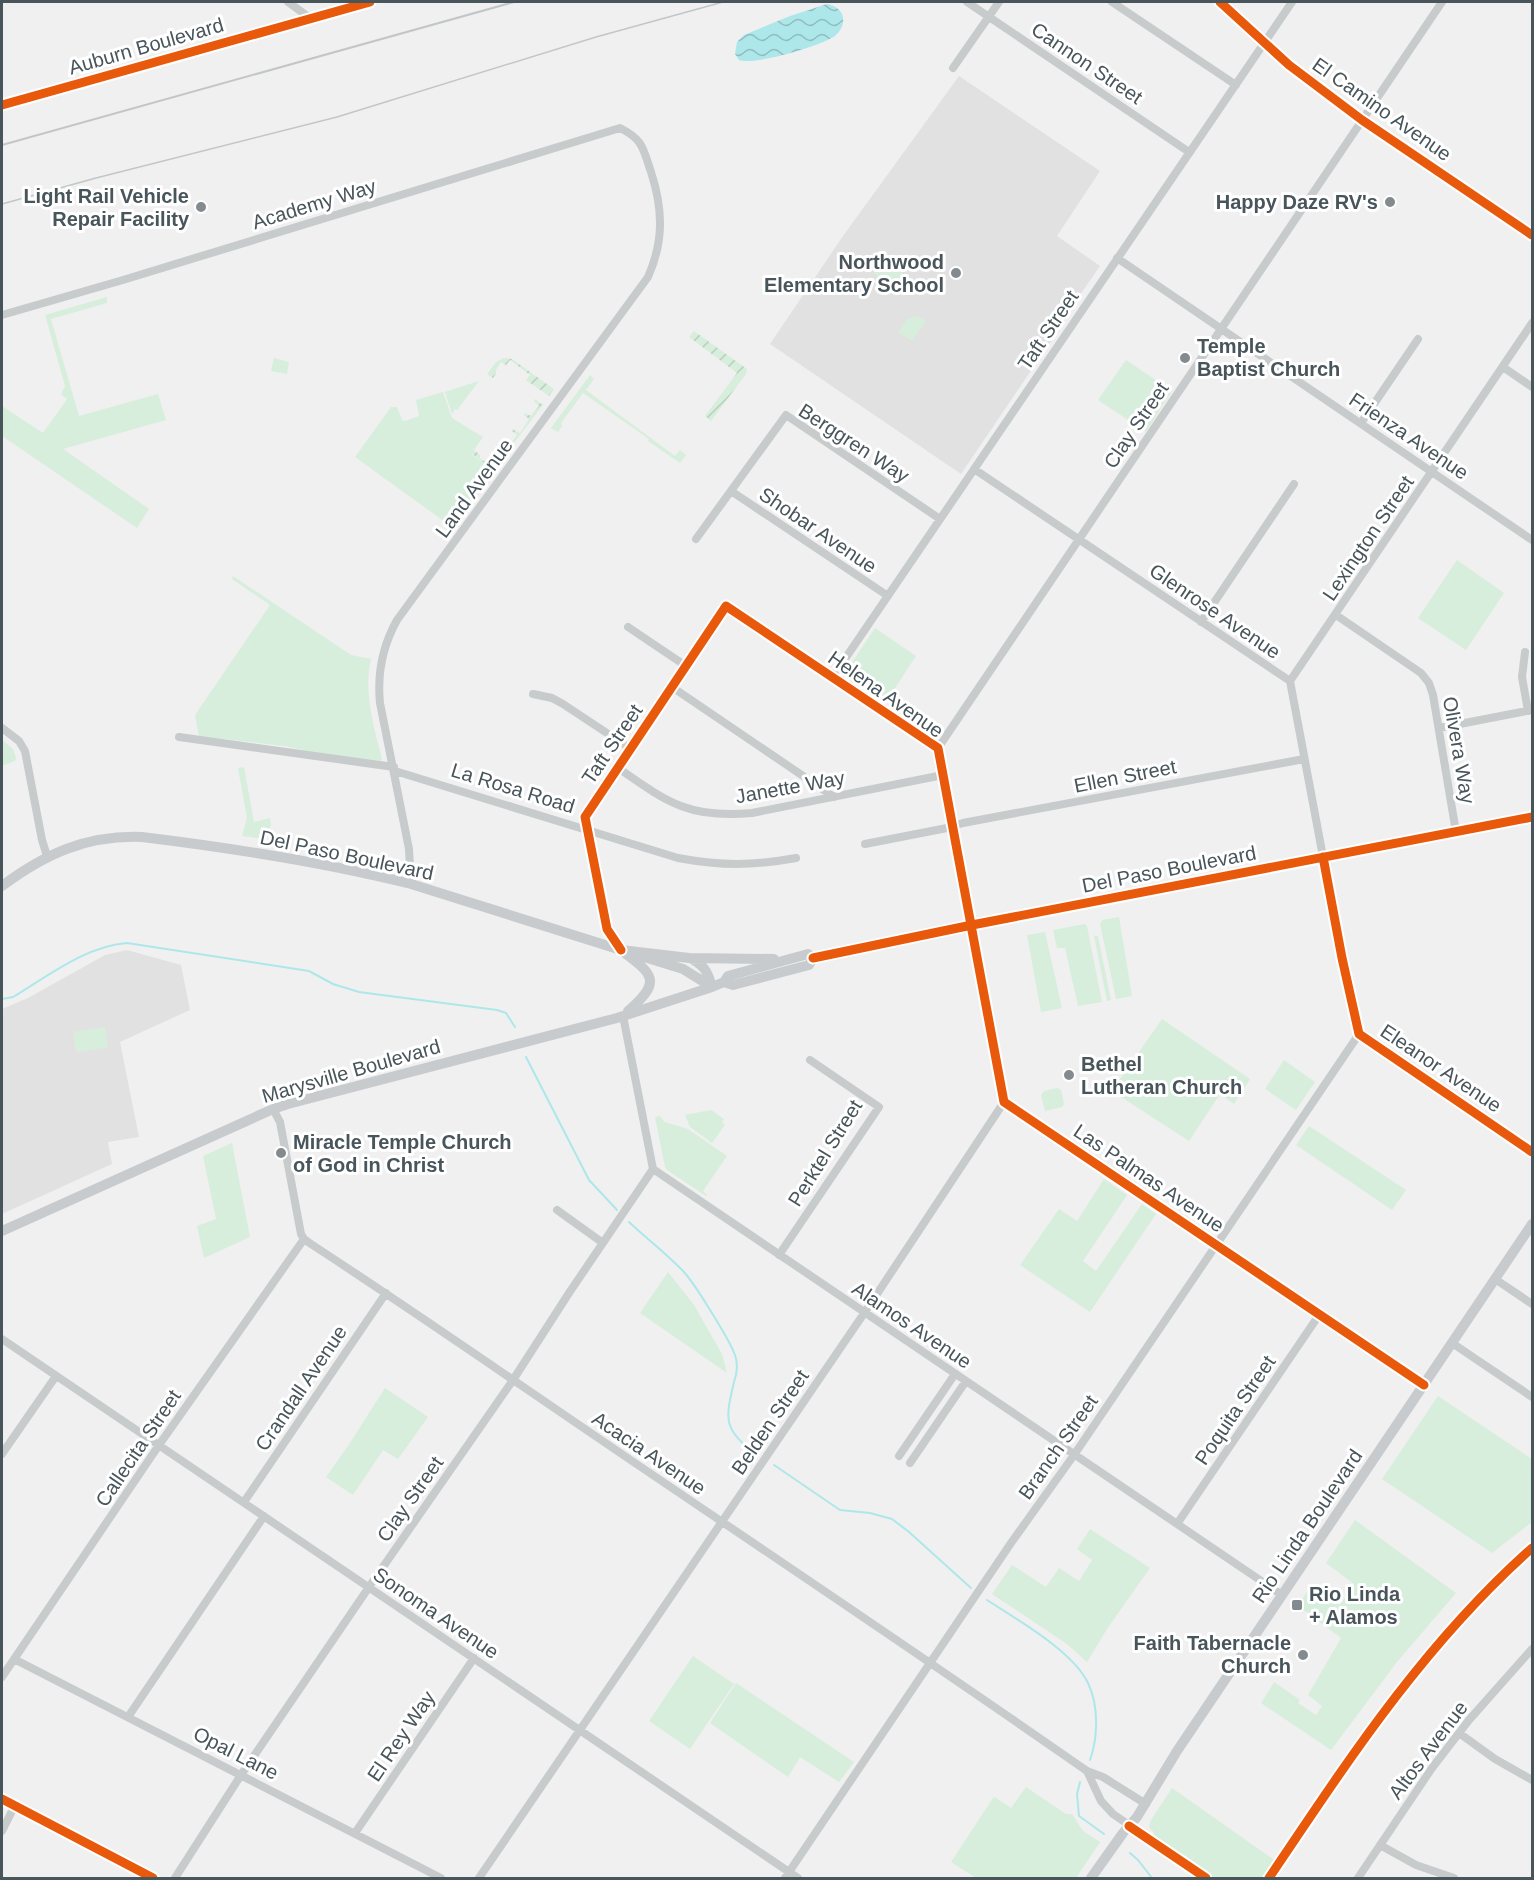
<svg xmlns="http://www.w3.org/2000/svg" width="1534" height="1880" font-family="Helvetica,sans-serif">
<defs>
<pattern id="garden-furrows" width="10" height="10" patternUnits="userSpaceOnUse" patternTransform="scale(1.5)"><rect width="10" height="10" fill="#d6eedb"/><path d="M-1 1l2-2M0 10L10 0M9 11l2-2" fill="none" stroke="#b9cebe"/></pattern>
<pattern id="water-waves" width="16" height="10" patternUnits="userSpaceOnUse" patternTransform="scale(1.5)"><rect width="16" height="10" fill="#ade7ea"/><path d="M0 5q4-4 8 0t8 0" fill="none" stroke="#8fbec1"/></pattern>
</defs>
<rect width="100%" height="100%" fill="#f0f0f0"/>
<path fill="#e2e1e2" d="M 959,76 L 1100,171 L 1057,236 L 1100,266 L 1071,308 L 1068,316 L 961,474 L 770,344 L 843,236 Z
M 127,950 L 181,965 L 190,1010 L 120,1042 L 139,1137 L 108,1142 L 112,1164 L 2,1214 L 2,1009 L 28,998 L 105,955 Z"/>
<path fill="#d6eedb" d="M 884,259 L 903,272 L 893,286 L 873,273 Z
M 107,297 L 107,303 L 51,319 L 79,416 L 158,394 L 166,420 L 63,449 L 149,509 L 137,528 L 2,436 L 2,406 L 43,433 L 67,399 L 61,394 L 65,386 L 45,315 Z
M 918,316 L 926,321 L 912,341 L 898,332 L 907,319 Z
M 274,358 L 289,362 L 287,374 L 271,371 Z
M 1126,360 L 1172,391 L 1146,432 L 1098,400 Z
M 590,375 L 594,379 L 586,390 L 675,456 L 680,450 L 686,455 L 680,463 L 648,441 L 649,439 L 583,393 L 561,423 L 562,426 L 558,432 L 551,428 Z
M 479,381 L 457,410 L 455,409 L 452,414 L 445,392 Z
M 443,392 L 452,418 L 483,437 L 471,454 L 493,470 L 452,527 L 355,457 L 391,407 L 397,407 L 402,420 L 405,421 L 419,416 L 416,400 Z
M 1457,560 L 1504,593 L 1466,650 L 1418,618 Z
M 233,576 L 351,655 L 371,659 C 363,692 374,727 382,759 L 381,761 L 317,753 L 284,746 L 199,736 L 195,715 L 270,605 L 232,579 Z
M 875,628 L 916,656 L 884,705 L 852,685 L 845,673 Z
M 2,740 L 13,749 L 16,758 L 15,761 L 2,766 Z
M 244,767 L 254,822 L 270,818 L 271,825 L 265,839 L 242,836 L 247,818 L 238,768 Z
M 1119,917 L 1132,996 L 1116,999 L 1100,924 L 1102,920 Z
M 1085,924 L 1087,926 L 1102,1002 L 1078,1006 L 1065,948 L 1057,948 L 1053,930 Z
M 1045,932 L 1062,1008 L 1041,1012 L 1027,935 Z
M 1094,936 L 1098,936 L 1111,1000 L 1107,1001 Z
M 1162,1019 L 1250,1079 L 1234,1104 L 1220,1094 L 1189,1141 L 1112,1091 Z
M 105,1027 L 108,1047 L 78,1052 L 76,1050 L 73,1032 Z
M 1284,1060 L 1315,1082 L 1296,1110 L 1265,1089 Z
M 1057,1088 L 1061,1090 L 1064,1104 L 1062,1107 L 1045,1111 L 1041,1095 L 1044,1091 Z
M 711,1110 L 724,1119 L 722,1122 L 725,1125 L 712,1143 L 690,1127 L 685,1115 Z
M 660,1116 L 665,1122 L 688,1129 L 727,1156 L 703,1191 L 707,1195 L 706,1196 L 667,1170 L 665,1167 L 655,1117 Z
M 1309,1126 L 1406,1190 L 1392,1210 L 1296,1145 Z
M 232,1143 L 250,1237 L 204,1258 L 197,1226 L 216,1219 L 203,1156 Z
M 1104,1179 L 1127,1195 L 1083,1261 L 1096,1271 L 1142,1204 L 1156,1214 L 1090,1312 L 1020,1265 L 1059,1209 L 1077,1221 Z
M 668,1272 L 694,1305 L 722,1354 L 727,1373 L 640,1313 Z
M 385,1388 L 428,1417 L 398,1459 L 383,1450 L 353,1495 L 326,1477 L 348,1446 Z
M 1438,1396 L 1532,1459 L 1532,1522 L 1492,1553 L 1382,1479 Z
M 1355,1520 L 1456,1593 L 1397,1662 L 1331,1750 L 1261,1703 L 1274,1682 L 1300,1700 L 1298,1703 L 1316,1715 L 1322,1706 L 1308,1695 L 1341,1638 L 1298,1606 L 1310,1587 L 1340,1605 L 1354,1584 L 1326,1563 Z
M 1090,1529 L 1150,1568 L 1107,1629 L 1087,1662 L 1067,1644 L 992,1594 L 1012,1565 L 1046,1587 L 1059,1568 L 1079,1581 L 1092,1560 L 1077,1549 Z
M 693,1656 L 734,1684 L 690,1749 L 649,1721 Z
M 736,1683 L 854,1762 L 839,1782 L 800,1757 L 788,1777 L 710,1723 Z
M 1026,1787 L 1066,1814 L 1072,1814 L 1083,1831 L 1100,1842 L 1076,1878 L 976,1878 L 951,1862 L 993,1798 L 995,1797 L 1011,1808 Z
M 1172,1788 L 1277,1862 L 1266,1878 L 1214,1878 L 1153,1835 L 1154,1833 L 1149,1827 L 1151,1820 Z"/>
<path fill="url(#garden-furrows)" d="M 694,331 L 747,369 L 746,374 L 711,421 L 705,416 L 737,373 L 689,337 Z
M 504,358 L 512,359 L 554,389 L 549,396 L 526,380 L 530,375 L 510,360 L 506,365 L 501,362 L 496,370 L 496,373 L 493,378 L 487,374 L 496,362 Z
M 535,399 L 543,405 L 493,470 L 471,453 L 474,450 L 480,455 L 480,458 L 487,463 L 490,463 L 495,466 L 505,452 L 500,448 L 501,446 L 507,449 L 517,435 L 512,431 L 512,429 L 520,433 L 529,419 L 524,415 L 525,413 L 531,416 L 539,406 L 534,401 Z"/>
<path fill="url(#water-waves)" d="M 827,4 C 833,5 839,8 842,14 C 845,22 842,29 836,35 C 825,45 753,66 739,60 L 735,54 L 737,42 L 744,35 L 790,16 Z"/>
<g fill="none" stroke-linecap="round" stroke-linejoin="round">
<path stroke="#ade7ea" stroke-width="2" d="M 2,999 L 13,997 C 48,976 86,946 127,943 L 309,971 L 333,984 L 359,992 L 497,1010 L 506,1013 L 515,1027
M 526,1057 L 589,1180 L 617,1210
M 629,1222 C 647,1239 667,1254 684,1272 C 696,1286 705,1302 715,1318 C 722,1330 730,1342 735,1355 C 738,1364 737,1374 734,1382 C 725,1420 723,1429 756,1454
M 774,1465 L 840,1510 L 870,1513 L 892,1519 L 909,1532 L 971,1588
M 987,1600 C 1016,1619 1073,1651 1088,1683 C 1099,1706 1098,1737 1090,1760
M 1080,1782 L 1077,1794 L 1079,1816 L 1104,1834
M 1130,1853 L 1138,1860 L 1152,1878"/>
<path stroke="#c7cbcc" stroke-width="8" d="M 288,2 L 310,18
M 967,2 L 1189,152
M 1112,2 L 1236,85
M 953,68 L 999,2
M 1117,258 L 1532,540
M 2,315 L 123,280 L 620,128 C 644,140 643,149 651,172 C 663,209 664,241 648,277 L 397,620 C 382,647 377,673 380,703 L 409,849 L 411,884
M 1503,367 L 1532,387
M 1361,423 L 1418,339
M 974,469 L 1290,681 L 1342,958 L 1359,1034 L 1532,1152
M 731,491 L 888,596
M 696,539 L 786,415 L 940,519
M 1336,615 L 1421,673 L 1429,683 L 1433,695 L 1456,832
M 1201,622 L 1294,484
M 628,627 L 686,666
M 1525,652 L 1522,677 L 1528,711
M 832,678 L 1292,2
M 1290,681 L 1532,323
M 672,687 L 834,797
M 533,694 L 552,698 L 563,704 L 631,749
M 2,728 L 19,741 L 25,751 L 42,840 L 47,856
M 1439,728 L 1532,710
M 179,737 L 394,767
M 938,748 L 1442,2
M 618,768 C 667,802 689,819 752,813 L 943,775
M 395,771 L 678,858 C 722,866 752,866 796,858
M 865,844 L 947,828 L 963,823 L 1304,759
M 621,950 L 607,929 L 585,817 L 726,606 L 938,748 L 1004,1102 L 1424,1385
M 623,1016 L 653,1169 L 1282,1595
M 273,1109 L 280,1122 L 301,1234 L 304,1239 L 311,1244 C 420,1315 527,1390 635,1463 C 786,1565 938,1667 1087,1771 L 1103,1777 L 1146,1804
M 557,1210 L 603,1243
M 779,1255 L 879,1107 L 810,1060
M 1495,1279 L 1532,1304
M 2,1339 L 798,1878
M 1452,1343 L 1532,1397
M 2,1454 L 56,1376
M 899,1456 L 955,1374
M 910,1463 L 966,1381
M 244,1502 L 386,1293
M 1177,1524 L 1319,1315
M 14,1659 L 441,1878
M 2,1677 L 159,1445 L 304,1239
M 128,1717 L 264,1516
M 1459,1733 L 1495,1759 L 1532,1780
M 1087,1771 L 1101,1801 L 1113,1814 L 1206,1878
M 2,1831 L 15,1805
M 355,1833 L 474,1658
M 1380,1845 L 1416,1865 L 1454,1878
M 175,1878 L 241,1775 L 369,1587 L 513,1380 L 569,1293 L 653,1169
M 479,1878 L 869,1306 L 1004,1102
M 785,1878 L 1011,1543 L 1074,1455 L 1359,1034
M 1358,1878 L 1432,1768 L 1469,1720 L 1532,1649"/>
<path stroke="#c7cbcc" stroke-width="9" d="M 2,105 L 370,2
M 2,1799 L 153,1878"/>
<path stroke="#c8cbcd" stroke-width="10" d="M 1220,2 L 1289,65 L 1362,120 L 1532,235
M 2,886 C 45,854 86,835 142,837 C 232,848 323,862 411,884 L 621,950 L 689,958 L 774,959
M 621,950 C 653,974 663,981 628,1011
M 641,956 L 683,969 L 712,987
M 813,958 L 972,925 L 1532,817
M 692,959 C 705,966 708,973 712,987
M 724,982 L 733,985 L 809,965 L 813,958
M 2,1231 L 273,1109 L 288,1104 L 617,1018 L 712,987 L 724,982 L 728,976 L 808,954 L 813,958
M 1091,1878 L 1123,1833 L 1137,1817 L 1177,1751 L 1532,1224"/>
<path stroke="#c3c6c7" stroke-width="1.5" d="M 2,204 L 96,178 L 337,117 L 596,37 L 723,2"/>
<path stroke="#c3c6c7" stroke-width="2" d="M 2,145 L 514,2"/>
<g stroke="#fff" stroke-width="13">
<path id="cycleway" d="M 1220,2 L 1289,65 L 1362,120 L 1532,235
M 2,105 L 370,2
M 1323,857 L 1342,958 L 1359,1034 L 1532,1152
M 621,950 L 607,929 L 585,817 L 726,606 L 938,748 L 1004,1102 L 1424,1385
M 813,958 L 972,925 L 1532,817
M 2,1799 L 153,1878
M 1129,1826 L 1206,1878
M 1269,1878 C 1349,1759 1424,1644 1532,1548"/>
</g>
<use href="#cycleway" stroke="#e8590c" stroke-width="9"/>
</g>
<g fill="#838b8f" stroke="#fff" stroke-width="2">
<circle cx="1390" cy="202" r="6"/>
<circle cx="201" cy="207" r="6"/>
<circle cx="956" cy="273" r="6"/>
<circle cx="1185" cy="358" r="6"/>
<circle cx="1069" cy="1075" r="6"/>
<circle cx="281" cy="1153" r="6"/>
<rect x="1291" y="1599" width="12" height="12" rx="3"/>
<circle cx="1303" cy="1655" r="6"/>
</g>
<g text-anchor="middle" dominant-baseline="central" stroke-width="6" stroke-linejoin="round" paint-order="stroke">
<g font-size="20" fill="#48555b" stroke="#fff">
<text transform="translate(146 46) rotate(-16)">Auburn Boulevard</text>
<text transform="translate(1087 63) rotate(34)">Cannon Street</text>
<text transform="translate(1382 109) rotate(35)">El Camino Avenue</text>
<text transform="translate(314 204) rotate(-17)">Academy Way</text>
<text transform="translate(1048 330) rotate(-56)">Taft Street</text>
<text transform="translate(1136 425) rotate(-56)">Clay Street</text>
<text transform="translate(1409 436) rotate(34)">Frienza Avenue</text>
<text transform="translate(854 443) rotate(33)">Berggren Way</text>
<text transform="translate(474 488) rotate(-54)">Land Avenue</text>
<text transform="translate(818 530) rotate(34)">Shobar Avenue</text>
<text transform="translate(1368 538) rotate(-56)">Lexington Street</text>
<text transform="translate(1215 611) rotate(34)">Glenrose Avenue</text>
<text transform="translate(886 694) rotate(35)">Helena Avenue</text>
<text transform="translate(612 744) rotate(-56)">Taft Street</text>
<text transform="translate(1459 750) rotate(80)">Olivera Way</text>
<text transform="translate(1125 776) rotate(-11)">Ellen Street</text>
<text transform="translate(790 787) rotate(-10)">Janette Way</text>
<text transform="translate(513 788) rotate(17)">La Rosa Road</text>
<text transform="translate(347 855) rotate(12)">Del Paso Boulevard</text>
<text transform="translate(1169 869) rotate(-11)">Del Paso Boulevard</text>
<text transform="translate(1441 1068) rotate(34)">Eleanor Avenue</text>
<text transform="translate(351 1071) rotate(-16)">Marysville Boulevard</text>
<text transform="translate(825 1153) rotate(-58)">Perktel Street</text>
<text transform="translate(1149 1178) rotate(34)">Las Palmas Avenue</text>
<text transform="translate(912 1325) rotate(34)">Alamos Avenue</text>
<text transform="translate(301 1388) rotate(-56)">Crandall Avenue</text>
<text transform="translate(1235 1410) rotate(-56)">Poquita Street</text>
<text transform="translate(770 1422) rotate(-56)">Belden Street</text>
<text transform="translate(1058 1447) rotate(-55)">Branch Street</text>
<text transform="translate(138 1448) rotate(-56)">Callecita Street</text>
<text transform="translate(649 1453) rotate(34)">Acacia Avenue</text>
<text transform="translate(410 1499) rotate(-55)">Clay Street</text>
<text transform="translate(1307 1526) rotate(-56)">Rio Linda Boulevard</text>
<text transform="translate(436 1613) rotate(34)">Sonoma Avenue</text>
<text transform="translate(401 1736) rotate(-56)">El Rey Way</text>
<text transform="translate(1428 1750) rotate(-53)">Altos Avenue</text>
<text transform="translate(236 1753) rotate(27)">Opal Lane</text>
</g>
<g font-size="20" font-weight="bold" fill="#48555b" stroke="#fff" text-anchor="end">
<text x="189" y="196">Light Rail Vehicle<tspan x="189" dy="23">Repair Facility</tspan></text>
<text x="1378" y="202">Happy Daze RV's</text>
<text x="944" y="262">Northwood<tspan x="944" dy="23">Elementary School</tspan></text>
<text x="1197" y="346" text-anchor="start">Temple<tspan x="1197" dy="23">Baptist Church</tspan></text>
<text x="1081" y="1064" text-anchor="start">Bethel<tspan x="1081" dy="23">Lutheran Church</tspan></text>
<text x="293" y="1142" text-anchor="start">Miracle Temple Church<tspan x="293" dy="23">of God in Christ</tspan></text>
<text x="1309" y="1594" text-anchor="start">Rio Linda<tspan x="1309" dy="23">+ Alamos</tspan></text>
<text x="1291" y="1643">Faith Tabernacle<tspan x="1291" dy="23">Church</tspan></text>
</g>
</g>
<rect width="1534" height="1880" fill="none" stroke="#48555b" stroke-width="6"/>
</svg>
